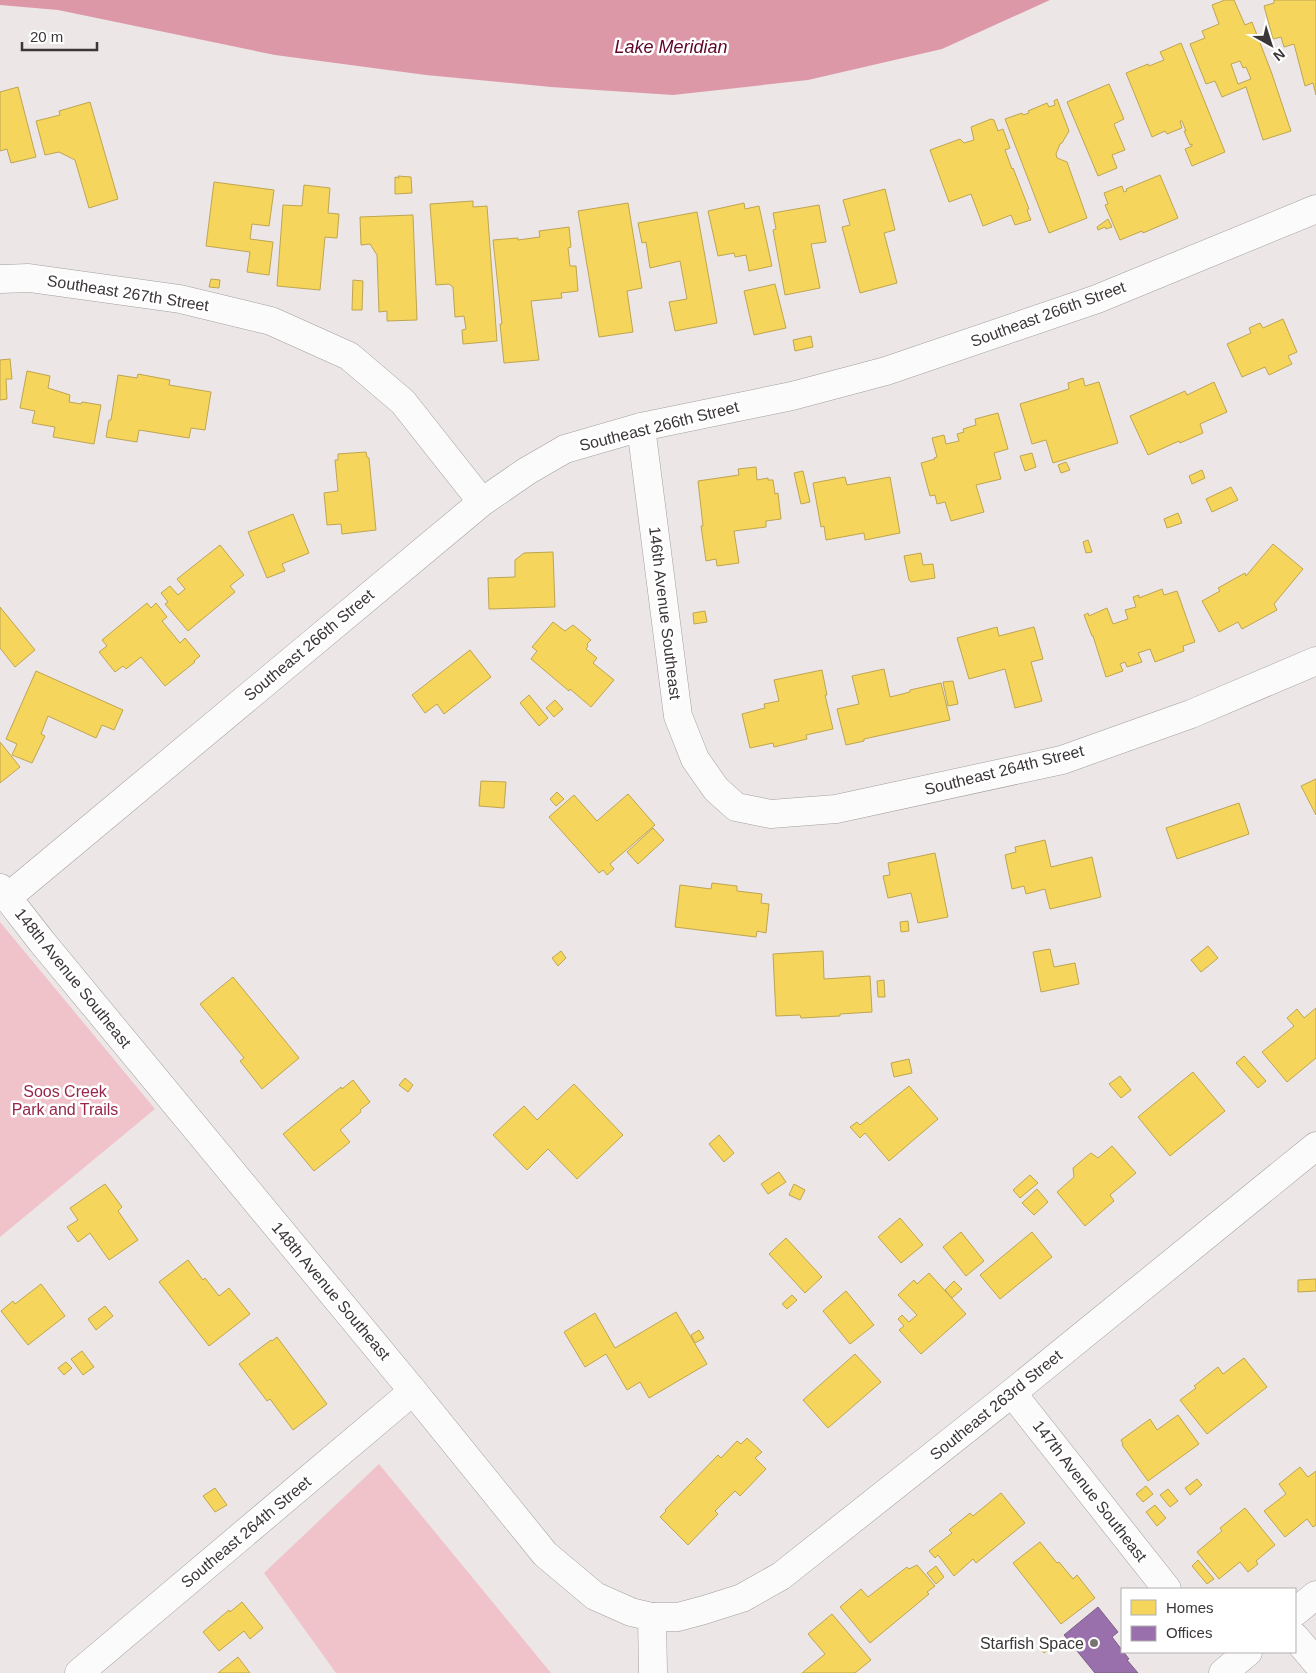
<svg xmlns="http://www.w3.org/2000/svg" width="1316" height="1673" font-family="Arial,sans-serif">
<rect width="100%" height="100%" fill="#ece6e6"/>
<path fill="#f0c2ca" d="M 0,922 L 155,1109 L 0,1237 Z
M 379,1464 L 551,1673 L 336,1673 L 264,1573 Z"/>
<path fill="#dd98a8" d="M 0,0 L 1050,0 L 942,49 L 808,80 L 673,95 L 551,87 L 426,75 L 275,55 L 58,10 L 0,5 Z"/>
<path fill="#f6d55c" stroke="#bea551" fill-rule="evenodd" d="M 1225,0 L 1234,0 L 1245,25 L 1252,22 L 1272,74 L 1291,131 L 1263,140 L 1246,87 L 1222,97 L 1215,81 L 1206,84 L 1190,44 L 1205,38 L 1202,31 L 1219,24 L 1212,5 ZM 1240,61 L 1243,68 L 1246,67 L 1251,79 L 1238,84 L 1231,64 Z
M 1274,0 L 1316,0 L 1316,95 L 1313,83 L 1305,86 L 1294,44 L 1284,47 L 1281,37 L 1273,39 L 1264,6 L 1274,3 Z
M 1181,43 L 1225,152 L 1192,166 L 1185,149 L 1192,146 L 1192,144 L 1190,145 L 1184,131 L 1186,131 L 1182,121 L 1180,121 L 1182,128 L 1167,134 L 1165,131 L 1152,137 L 1126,73 L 1148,64 L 1149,66 L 1164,60 L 1160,52 Z
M 1109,84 L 1124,119 L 1114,124 L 1125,150 L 1112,155 L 1117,168 L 1098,176 L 1067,102 Z
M 18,87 L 36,157 L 11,163 L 7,149 L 0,151 L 0,92 Z
M 1057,99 L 1069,131 L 1062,143 L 1060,144 L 1056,154 L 1057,158 L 1067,162 L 1087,218 L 1049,233 L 1005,119 L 1022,113 L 1023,115 L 1029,113 L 1028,111 L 1047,103 L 1049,107 L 1055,105 L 1054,101 Z
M 90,102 L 118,199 L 89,208 L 75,160 L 59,152 L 45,155 L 36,121 L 60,115 L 59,111 Z
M 991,119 L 994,120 L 998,131 L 1003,129 L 1010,148 L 1005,150 L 1012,169 L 1013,168 L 1029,209 L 1027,210 L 1031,220 L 1015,225 L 1011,215 L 983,226 L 971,194 L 949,202 L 930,150 L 960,139 L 964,143 L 974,140 L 971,127 Z
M 1160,175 L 1178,218 L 1143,233 L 1142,231 L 1120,240 L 1105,205 L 1108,204 L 1104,193 L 1122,186 L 1124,192 L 1127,191 L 1126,189 Z
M 398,176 L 411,177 L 412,193 L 395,194 L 395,177 L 399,178 Z
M 214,182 L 274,190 L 269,226 L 252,224 L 250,239 L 273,242 L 269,275 L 247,272 L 250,252 L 206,246 Z
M 304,185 L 330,188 L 328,213 L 339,214 L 337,238 L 325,237 L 320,290 L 277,286 L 283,205 L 302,206 Z
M 885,189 L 895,230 L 884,233 L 897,283 L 860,293 L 842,227 L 850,225 L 843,200 Z
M 473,201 L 473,207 L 487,206 L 497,341 L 463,344 L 462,330 L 466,329 L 464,316 L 455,317 L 453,287 L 449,284 L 436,285 L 430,204 Z
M 628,203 L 642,288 L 627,291 L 633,332 L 599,337 L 578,211 Z
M 744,203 L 745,209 L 759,206 L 772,266 L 749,271 L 746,255 L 735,257 L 734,253 L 718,256 L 708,211 Z
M 819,205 L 826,242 L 811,244 L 820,288 L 785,295 L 773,230 L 776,229 L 773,213 Z
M 697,212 L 717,323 L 675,331 L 669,302 L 687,299 L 680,261 L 650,268 L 646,242 L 642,243 L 638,223 Z
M 413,215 L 417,320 L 387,321 L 387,311 L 379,312 L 377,255 L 370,244 L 361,245 L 360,217 Z
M 1108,219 L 1112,227 L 1106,229 L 1105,227 L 1098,230 L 1097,227 Z
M 569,227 L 571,247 L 568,248 L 570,266 L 576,266 L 578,291 L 561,293 L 562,298 L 531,301 L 539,360 L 504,363 L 500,324 L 502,324 L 493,240 L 518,238 L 518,240 L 540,237 L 539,231 Z
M 211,279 L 220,280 L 219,288 L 209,287 Z
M 353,280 L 363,281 L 362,310 L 352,310 Z
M 775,284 L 786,328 L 754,335 L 744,291 Z
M 1283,319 L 1297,352 L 1288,356 L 1292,364 L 1269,375 L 1265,367 L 1242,377 L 1227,344 L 1251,333 L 1249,328 L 1260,323 L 1263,328 Z
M 811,336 L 813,347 L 795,351 L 793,340 Z
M 10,359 L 12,379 L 6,379 L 7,399 L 0,400 L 0,360 Z
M 27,371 L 50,376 L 48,388 L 70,395 L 69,402 L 81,404 L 82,402 L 101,405 L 94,444 L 53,437 L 55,427 L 32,423 L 35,411 L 20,408 Z
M 138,374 L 170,380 L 169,385 L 211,392 L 205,430 L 191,428 L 189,438 L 139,430 L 137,442 L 106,437 L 109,420 L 111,420 L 118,375 L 137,378 Z
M 1083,378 L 1085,386 L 1099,382 L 1118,443 L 1053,463 L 1046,440 L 1032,444 L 1020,404 L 1069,389 L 1068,383 Z
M 1214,382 L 1227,412 L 1200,424 L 1203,433 L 1180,443 L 1179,441 L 1148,455 L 1130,416 L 1185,391 L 1187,395 Z
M 998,413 L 1008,449 L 994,453 L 1001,479 L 976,485 L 984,512 L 951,521 L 945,502 L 937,504 L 935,495 L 930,496 L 921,463 L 935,459 L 934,458 L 937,457 L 932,438 L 944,435 L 946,444 L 959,441 L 957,434 L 964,432 L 963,429 L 976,425 L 975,419 Z
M 366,452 L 367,457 L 369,458 L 376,530 L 342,534 L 341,524 L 327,525 L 324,493 L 338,491 L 335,460 L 338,460 L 338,454 Z
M 1032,453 L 1036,467 L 1025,471 L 1020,456 Z
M 1066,462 L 1070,470 L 1061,473 L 1058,465 Z
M 756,467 L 757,480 L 768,478 L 768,480 L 773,480 L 775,494 L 778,493 L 781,519 L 766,521 L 766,527 L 734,531 L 739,563 L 717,566 L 716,559 L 706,561 L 701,526 L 703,526 L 698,481 L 739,475 L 738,469 Z
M 1202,470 L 1205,478 L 1192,484 L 1189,476 Z
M 803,471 L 810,502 L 801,504 L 794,473 Z
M 845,477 L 847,485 L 890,477 L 900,533 L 865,540 L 864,533 L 826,540 L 824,526 L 821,527 L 813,483 Z
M 1231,487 L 1238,500 L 1212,512 L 1206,499 Z
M 1178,513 L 1182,523 L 1167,528 L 1164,519 Z
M 293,514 L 309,553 L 282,564 L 285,571 L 267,578 L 248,532 Z
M 1088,540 L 1092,552 L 1086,553 L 1083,542 Z
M 1273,544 L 1303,569 L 1274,604 L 1277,610 L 1242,629 L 1238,622 L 1219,632 L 1202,601 L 1220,591 L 1218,588 L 1245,573 L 1246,576 Z
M 220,545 L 244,575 L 230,586 L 235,592 L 188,631 L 165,604 L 168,602 L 161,593 L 170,586 L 178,595 L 185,589 L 177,579 Z
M 553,552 L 555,607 L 489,609 L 488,578 L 515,577 L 515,560 L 524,553 Z
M 921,553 L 923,565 L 933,564 L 935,578 L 911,582 L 909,580 L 904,556 Z
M 1162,589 L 1164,595 L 1177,591 L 1195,642 L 1183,646 L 1184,651 L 1155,662 L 1150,649 L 1138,653 L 1142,662 L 1127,667 L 1125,662 L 1120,664 L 1123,671 L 1106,677 L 1093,636 L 1092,636 L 1084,615 L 1088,613 L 1089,616 L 1107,608 L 1113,624 L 1128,619 L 1125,610 L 1136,607 L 1133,597 L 1139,595 L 1139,598 Z
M 147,603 L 151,608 L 156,603 L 167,617 L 162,621 L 180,643 L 185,638 L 200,656 L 194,661 L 195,662 L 165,686 L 141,657 L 126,669 L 123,666 L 115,672 L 99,652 L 107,646 L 102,640 Z
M 0,607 L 35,650 L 15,667 L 0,648 Z
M 705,611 L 707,622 L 694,624 L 693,613 Z
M 553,622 L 565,631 L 573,625 L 591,640 L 587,644 L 588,646 L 586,649 L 597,658 L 593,663 L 614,680 L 591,707 L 570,689 L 569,691 L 531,659 L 537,651 L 532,647 Z
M 997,627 L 999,636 L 1034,627 L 1043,659 L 1031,662 L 1042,701 L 1015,708 L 1005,669 L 969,679 L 957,638 Z
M 470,650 L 491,677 L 444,714 L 437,704 L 425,713 L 412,695 Z
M 884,669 L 890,697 L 910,692 L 910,690 L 941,683 L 950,720 L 864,739 L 864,741 L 846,745 L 837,709 L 859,704 L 852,676 Z
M 822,670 L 827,695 L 825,695 L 833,729 L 806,735 L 807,739 L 774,747 L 773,743 L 750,748 L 742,714 L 765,708 L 764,704 L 779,701 L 774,680 Z
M 36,671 L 123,710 L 114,730 L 102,725 L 96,738 L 48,716 L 41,734 L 45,736 L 32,763 L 12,755 L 17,744 L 6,739 Z
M 953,681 L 958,704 L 948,706 L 943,682 Z
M 529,695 L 548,718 L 539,726 L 520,703 Z
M 555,700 L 563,709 L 554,717 L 546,708 Z
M 0,742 L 20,767 L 0,783 Z
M 1316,779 L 1316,815 L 1301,786 Z
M 481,781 L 506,782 L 504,808 L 479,806 Z
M 557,792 L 564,799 L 556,806 L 550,799 Z
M 628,794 L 655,825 L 610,864 L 614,869 L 607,875 L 603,870 L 599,873 L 549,817 L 574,795 L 597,821 Z
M 1239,803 L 1249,834 L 1177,859 L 1166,828 Z
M 653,828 L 664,840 L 638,864 L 627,852 Z
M 1045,840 L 1051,867 L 1092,857 L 1101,897 L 1050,909 L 1045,889 L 1026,894 L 1024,886 L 1012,889 L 1005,855 L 1016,852 L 1015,847 Z
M 935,853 L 948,917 L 918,923 L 911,893 L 888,898 L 883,876 L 890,875 L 888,863 Z
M 712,883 L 737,886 L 737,891 L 762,894 L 761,903 L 769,904 L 766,933 L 757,931 L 756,937 L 675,927 L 680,885 L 711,889 Z
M 908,921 L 909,931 L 901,932 L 900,922 Z
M 1208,946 L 1218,958 L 1201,972 L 1191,960 Z
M 1050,949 L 1054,967 L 1075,963 L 1079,984 L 1041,992 L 1033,952 Z
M 561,951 L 566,958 L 558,966 L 552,958 Z
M 823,951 L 824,979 L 870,976 L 872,1012 L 840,1014 L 840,1016 L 801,1018 L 800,1015 L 776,1016 L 773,954 Z
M 233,977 L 299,1058 L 262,1089 L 240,1061 L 244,1058 L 200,1004 Z
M 884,980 L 885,997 L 878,997 L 877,981 Z
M 1316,1008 L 1316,1058 L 1287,1082 L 1262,1052 L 1294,1026 L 1287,1018 L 1297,1009 L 1304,1018 Z
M 1244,1056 L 1266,1081 L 1258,1088 L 1236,1063 Z
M 909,1059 L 912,1073 L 894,1077 L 891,1063 Z
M 1193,1072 L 1225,1111 L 1170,1156 L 1138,1117 Z
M 1120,1076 L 1131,1090 L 1121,1098 L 1109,1084 Z
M 405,1078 L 413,1085 L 408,1092 L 399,1085 Z
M 353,1080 L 370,1102 L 360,1110 L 361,1112 L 340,1130 L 350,1142 L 314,1171 L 283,1134 L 341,1087 L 342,1089 Z
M 574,1084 L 623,1135 L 577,1179 L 548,1149 L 527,1170 L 493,1135 L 524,1106 L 537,1120 Z
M 909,1086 L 938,1119 L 889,1161 L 865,1133 L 860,1138 L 850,1127 L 857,1122 L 860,1125 Z
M 719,1135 L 734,1153 L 724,1162 L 709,1144 Z
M 1112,1146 L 1136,1173 L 1110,1195 L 1114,1201 L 1085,1226 L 1057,1192 L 1074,1177 L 1073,1168 L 1091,1153 L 1098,1158 Z
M 779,1172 L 786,1182 L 768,1194 L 761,1184 Z
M 1030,1175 L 1038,1183 L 1020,1198 L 1013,1190 Z
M 105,1184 L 122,1207 L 118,1211 L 138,1240 L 109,1260 L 90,1233 L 78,1242 L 67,1227 L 78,1220 L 70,1208 Z
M 794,1184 L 805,1190 L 800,1200 L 789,1195 Z
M 1037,1189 L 1048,1202 L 1034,1215 L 1022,1203 Z
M 900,1218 L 923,1245 L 901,1263 L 878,1237 Z
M 961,1232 L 984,1261 L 966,1276 L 943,1247 Z
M 1032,1232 L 1052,1257 L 1000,1299 L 980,1275 Z
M 786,1238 L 822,1277 L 805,1293 L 769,1254 Z
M 188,1260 L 203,1280 L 205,1278 L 219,1296 L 229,1288 L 250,1314 L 209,1346 L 159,1282 Z
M 929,1273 L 966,1314 L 921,1354 L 899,1330 L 904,1326 L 898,1319 L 902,1315 L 909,1322 L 917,1315 L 898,1295 L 914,1280 L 917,1284 Z
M 1316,1279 L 1316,1291 L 1298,1292 L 1298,1280 Z
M 954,1281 L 962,1289 L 952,1298 L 945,1290 Z
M 41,1284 L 65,1316 L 28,1345 L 1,1311 L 13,1301 L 15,1304 Z
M 846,1291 L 874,1325 L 850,1344 L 823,1311 Z
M 792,1295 L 797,1300 L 787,1309 L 782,1304 Z
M 105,1306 L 113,1316 L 96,1330 L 88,1319 Z
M 676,1312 L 707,1364 L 649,1398 L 640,1382 L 627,1390 L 606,1354 L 585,1367 L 564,1332 L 595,1313 L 615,1348 Z
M 699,1330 L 704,1338 L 695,1343 L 691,1335 Z
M 277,1337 L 327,1404 L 293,1430 L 270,1399 L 267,1401 L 239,1364 L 271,1340 L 272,1341 Z
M 82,1351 L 94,1367 L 83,1375 L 71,1359 Z
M 855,1354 L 881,1382 L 828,1428 L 803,1400 Z
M 1244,1358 L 1267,1387 L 1207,1434 L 1180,1400 L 1196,1388 L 1194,1386 L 1218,1367 L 1223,1374 Z
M 66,1362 L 72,1368 L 64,1375 L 58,1368 Z
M 1178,1415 L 1199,1444 L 1148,1481 L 1122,1445 L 1123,1444 L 1121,1440 L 1150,1419 L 1157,1430 Z
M 747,1438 L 762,1452 L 755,1458 L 766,1469 L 740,1496 L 735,1491 L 715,1511 L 718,1514 L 688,1545 L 660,1517 L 666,1511 L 665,1510 L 718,1455 L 721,1458 L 737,1441 L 741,1444 Z
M 1300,1467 L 1308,1477 L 1316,1471 L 1316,1525 L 1313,1527 L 1307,1519 L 1285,1537 L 1264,1511 L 1286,1494 L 1279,1484 Z
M 1197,1479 L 1202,1485 L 1190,1495 L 1185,1488 Z
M 1146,1486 L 1153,1494 L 1143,1502 L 1136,1494 Z
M 215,1488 L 227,1505 L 215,1512 L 203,1496 Z
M 1168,1489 L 1178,1501 L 1170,1507 L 1160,1495 Z
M 1001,1493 L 1025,1523 L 976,1563 L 973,1559 L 954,1576 L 938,1555 L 935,1558 L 929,1551 L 952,1533 L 949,1530 L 970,1513 L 973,1516 Z
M 1155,1505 L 1166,1518 L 1157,1526 L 1146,1512 Z
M 1245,1508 L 1275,1545 L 1256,1561 L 1258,1564 L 1248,1572 L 1240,1562 L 1219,1579 L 1197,1552 L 1222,1531 L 1220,1528 Z
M 1040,1542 L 1057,1563 L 1059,1562 L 1073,1579 L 1077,1575 L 1095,1598 L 1061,1624 L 1013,1563 Z
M 1198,1560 L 1214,1579 L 1207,1584 L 1192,1566 Z
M 917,1565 L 935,1586 L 927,1592 L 929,1594 L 870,1643 L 840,1607 L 861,1589 L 868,1597 L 907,1567 L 909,1569 Z
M 936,1566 L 944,1577 L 936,1584 L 927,1573 Z
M 242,1602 L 263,1628 L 250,1639 L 244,1631 L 219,1651 L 203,1632 L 229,1610 L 230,1612 Z
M 832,1614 L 871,1660 L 855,1673 L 802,1673 L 825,1654 L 808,1634 Z
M 1050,1639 L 1054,1645 L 1044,1653 L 1040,1647 Z
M 238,1657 L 250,1673 L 218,1673 Z"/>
<path fill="#9970ab" stroke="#7d5f88" d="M 1098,1607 L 1118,1632 L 1112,1637 L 1129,1659 L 1127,1660 L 1138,1673 L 1095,1673 L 1064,1635 Z"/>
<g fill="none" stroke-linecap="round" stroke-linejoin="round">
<g stroke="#a39e9e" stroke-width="29">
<path id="street" d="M 0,279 L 29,278 L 180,299 L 271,321 L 349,356 L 403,402 L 482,502
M 641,427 L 678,716 L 695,759 L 716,789 L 736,807 L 771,814 L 836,809 L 1062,760 L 1191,714 L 1316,661
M 8,897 L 482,502 L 527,471 L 565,449 L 641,427 L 792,396 L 886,371 L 1097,299 L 1316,209
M 1012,1393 L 1167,1589
M 1295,1612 L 1316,1595
M 652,1617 L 653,1673
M 1295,1637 L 1316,1662
M 79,1673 L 413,1391
M 1223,1673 L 1248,1652"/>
</g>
<g stroke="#a39e9e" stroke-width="29">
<path id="secondary" d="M 0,888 L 42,942 L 413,1391 L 545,1554 L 595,1596 L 631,1612 L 652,1617 L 678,1617 L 704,1610 L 742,1598 L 781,1576 L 1012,1393 L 1316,1146"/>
</g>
<use href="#street" stroke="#fcfbfb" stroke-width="28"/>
<use href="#secondary" stroke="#fcfbfb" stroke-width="28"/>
</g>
<circle fill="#797474" stroke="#fff" stroke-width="2" cx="1094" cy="1643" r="5"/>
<g text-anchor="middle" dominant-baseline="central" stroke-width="5" stroke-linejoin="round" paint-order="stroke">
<g font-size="16" fill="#3b3637" stroke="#fff">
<text transform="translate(128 293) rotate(9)">Southeast 267th Street</text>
<text transform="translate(1048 314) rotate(-20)">Southeast 266th Street</text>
<text transform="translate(659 426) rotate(-14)">Southeast 266th Street</text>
<text transform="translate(665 613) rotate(83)">146th Avenue Southeast</text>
<text transform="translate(309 645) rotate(-40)">Southeast 266th Street</text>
<text transform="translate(1004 770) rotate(-14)">Southeast 264th Street</text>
<text transform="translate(73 978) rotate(51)">148th Avenue Southeast</text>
<text transform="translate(331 1291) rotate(50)">148th Avenue Southeast</text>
<text transform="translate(996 1405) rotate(-39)">Southeast 263rd Street</text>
<text transform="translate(1090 1491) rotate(52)">147th Avenue Southeast</text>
<text transform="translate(246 1532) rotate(-40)">Southeast 264th Street</text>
</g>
<g font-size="16" fill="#97264a" stroke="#fff">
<text x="65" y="1091">Soos Creek<tspan x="65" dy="18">Park and Trails</tspan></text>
</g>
<g font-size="16" fill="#3b3637" stroke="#fff" text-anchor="end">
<text x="1084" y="1643">Starfish Space</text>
</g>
<g font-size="18" font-style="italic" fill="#5e0528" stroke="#fff">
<text x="671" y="47">Lake Meridian</text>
</g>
</g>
<rect x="1121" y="1588" width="175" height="65" fill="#ffffff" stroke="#b1afaf"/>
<rect x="1131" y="1600" width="25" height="15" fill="#f6d55c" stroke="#b1afaf"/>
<text x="1166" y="1613" font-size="15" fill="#3b3637">Homes</text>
<rect x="1131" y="1626" width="25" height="15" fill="#9970ab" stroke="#b1afaf"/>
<text x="1166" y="1638" font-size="15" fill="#3b3637">Offices</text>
<g transform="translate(1271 45) rotate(141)" stroke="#ffffff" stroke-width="4" paint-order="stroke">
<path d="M0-4L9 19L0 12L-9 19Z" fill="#3b3637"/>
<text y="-8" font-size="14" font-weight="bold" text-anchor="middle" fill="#3b3637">N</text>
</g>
<path d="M22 42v8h75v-8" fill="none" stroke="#3b3637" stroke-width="2.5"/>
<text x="30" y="42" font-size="15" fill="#3b3637" stroke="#ffffff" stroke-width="4" paint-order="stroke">20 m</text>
</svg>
